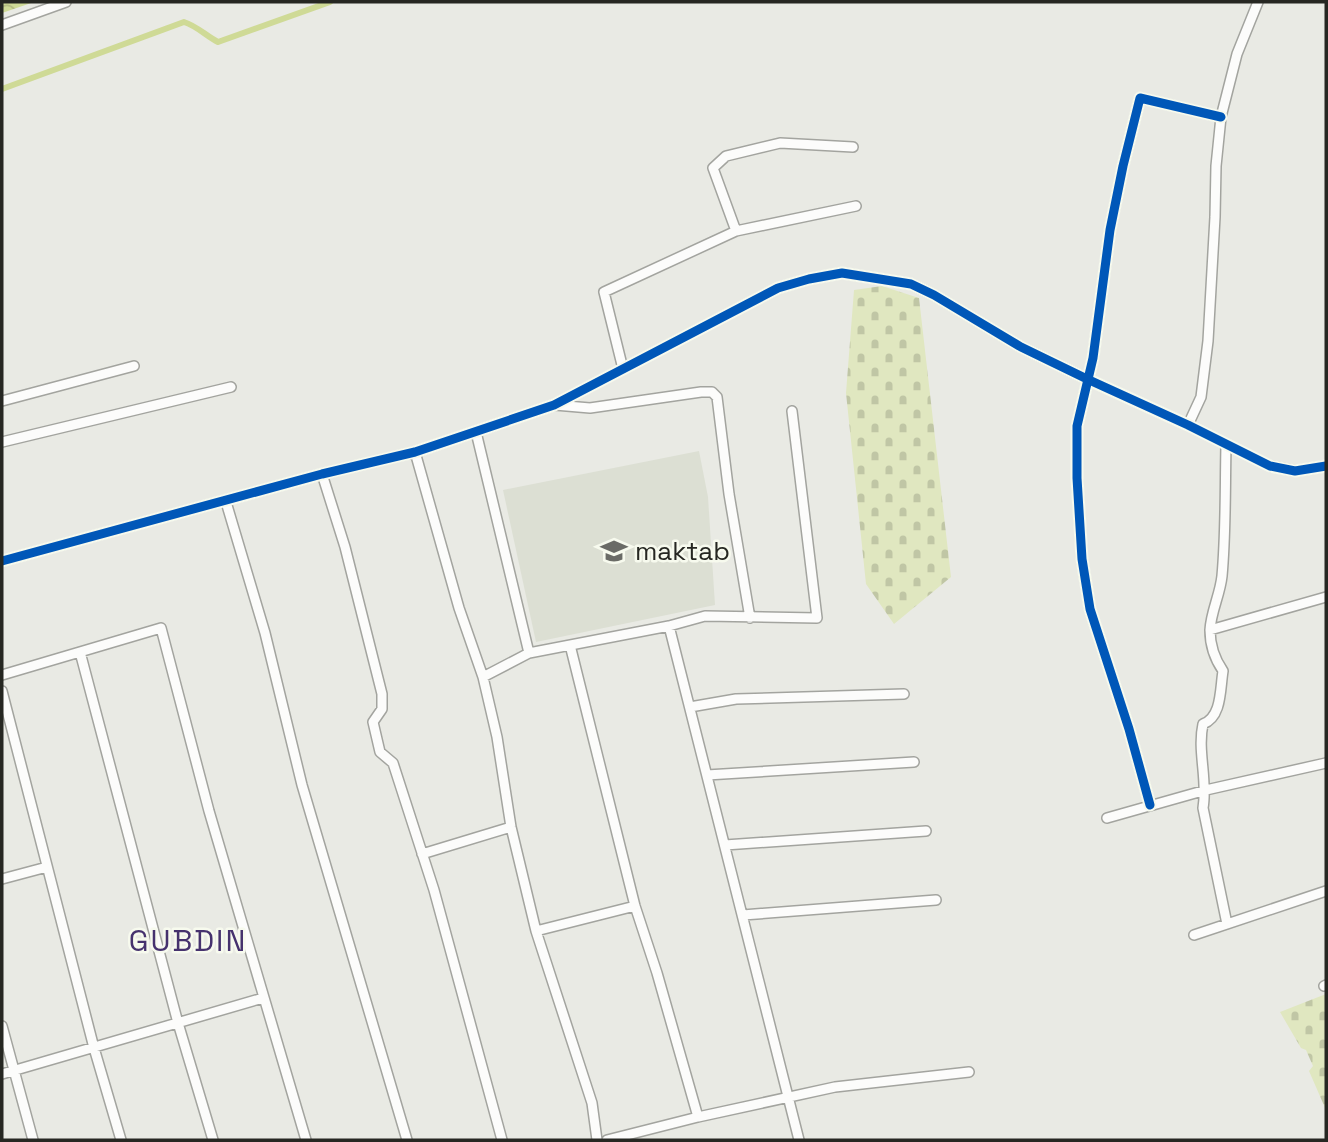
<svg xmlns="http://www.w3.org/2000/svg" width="1328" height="1142" font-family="'Space Grotesk',sans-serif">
<defs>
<pattern id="cemetery-stones" width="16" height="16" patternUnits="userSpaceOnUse" patternTransform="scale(1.75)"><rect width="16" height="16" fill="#e0e7c0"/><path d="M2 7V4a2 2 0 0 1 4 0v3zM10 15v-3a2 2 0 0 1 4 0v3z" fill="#c0c6a5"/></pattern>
<pattern id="water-waves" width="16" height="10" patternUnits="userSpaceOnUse" patternTransform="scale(1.75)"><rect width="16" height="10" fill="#cfda96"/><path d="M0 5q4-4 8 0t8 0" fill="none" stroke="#b2bb81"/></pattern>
</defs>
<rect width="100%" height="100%" fill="#e9eae4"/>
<path fill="#dcdfd3" d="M 699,451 L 708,497 L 715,605 L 536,642 L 503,490 Z"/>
<path fill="url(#cemetery-stones)" d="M 882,286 L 919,298 L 951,577 L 894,624 L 866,584 L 846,393 L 854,290 Z
M 1326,994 L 1326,1110 L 1309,1071 L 1313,1066 L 1306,1050 L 1301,1048 L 1280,1012 Z"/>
<path fill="url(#water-waves)" d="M 2,2 L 34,2 L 2,13 Z"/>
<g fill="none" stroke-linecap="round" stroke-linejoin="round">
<path stroke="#cfda96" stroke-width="6" d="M 2,89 L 184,22 C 197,26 206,36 218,42 L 330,2"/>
<g stroke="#a3a49f" stroke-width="12">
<path id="minor" d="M 2,25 L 66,2
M 736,231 L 713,168 L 726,156 L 780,143 L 853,147
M 623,369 L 604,292 L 736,231 L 856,206
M 2,401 L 134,366
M 555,405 L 590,408 L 701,392 L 712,392 L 717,397 L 729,494 L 750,618
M 1188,425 L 1201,397 L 1208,341 L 1215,217 L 1216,166 L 1221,117 L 1237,54 L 1258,2
M 476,432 L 529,653
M 2,442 L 231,387
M 1226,445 C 1225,489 1226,532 1222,576 C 1220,595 1211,611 1210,630 C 1210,646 1214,658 1223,671 C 1220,689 1222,717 1203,724 C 1197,751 1208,780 1203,808 L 1227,924
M 415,452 L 459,608 L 483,677 L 497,737 L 511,827 L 536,931 L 592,1103 L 597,1140
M 322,474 L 345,547 L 382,694 L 382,709 L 373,722 L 380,752 L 393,763 L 434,890 L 502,1140
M 226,502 L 265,633 L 302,785 L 407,1140
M 2,561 L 322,474 L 415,452 L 554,405 L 778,288 L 809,279 L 842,273 L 911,284 L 934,295 L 1021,347 L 1087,379 L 1188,425 L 1270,466 L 1295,471 L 1326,466
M 669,626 L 799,1140
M 1210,630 L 1326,597
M 570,645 L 635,906 L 657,973 L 698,1117
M 80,652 L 178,1023 L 213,1140
M 2,675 L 161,628 L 209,811 L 306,1140
M 483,677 L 529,653 L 669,626 L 705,616 L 817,618 L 792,411
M 2,691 L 94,1048 L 121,1140
M 690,707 L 736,699 L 904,694
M 707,775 L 914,762
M 1150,805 L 1129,729 L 1090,609 L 1082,559 L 1077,478 L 1077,426 L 1093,358 L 1110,230 L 1123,166 L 1140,98 L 1221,117
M 1107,818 L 1206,790 L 1326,763
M 725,845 L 926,831
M 422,854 L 511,827
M 2,879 L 47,867
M 743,915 L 936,900
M 536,931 L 635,906
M 1194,935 L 1326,891
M 1324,986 L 1326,985
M 2,1026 L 33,1140
M 2,1074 L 263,998
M 607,1140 L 698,1117 L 835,1087 L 969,1072"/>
</g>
<use href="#minor" stroke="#fcfcfb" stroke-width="9"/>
<g stroke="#f7faee" stroke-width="13">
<path id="cycleway" d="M 2,561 L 322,474 L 415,452 L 554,405 L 778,288 L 809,279 L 842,273 L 911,284 L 934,295 L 1021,347 L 1087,379 L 1188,425 L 1270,466 L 1295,471 L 1326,466
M 1150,805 L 1129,729 L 1090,609 L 1082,559 L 1077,478 L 1077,426 L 1093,358 L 1110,230 L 1123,166 L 1140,98 L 1221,117"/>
</g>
<use href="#cycleway" stroke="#0057b8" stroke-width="9"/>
</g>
<defs>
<g id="school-bare" transform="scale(2.1)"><path d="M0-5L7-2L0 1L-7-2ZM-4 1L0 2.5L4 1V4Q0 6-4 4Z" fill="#6a6b66" stroke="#f7faee" stroke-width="2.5" paint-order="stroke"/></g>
</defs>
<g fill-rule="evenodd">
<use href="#school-bare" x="614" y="551"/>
</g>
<g text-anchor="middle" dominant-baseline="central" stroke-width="5" stroke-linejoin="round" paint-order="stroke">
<g font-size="26" fill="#262722" stroke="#f7faee" text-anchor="start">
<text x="635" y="551">maktab</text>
</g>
<g font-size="30" letter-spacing="2" fill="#46326e" stroke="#f7faee">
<text x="188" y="940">GUBDIN</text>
</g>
</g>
<rect width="1328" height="1142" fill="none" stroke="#262722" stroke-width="7"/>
</svg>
